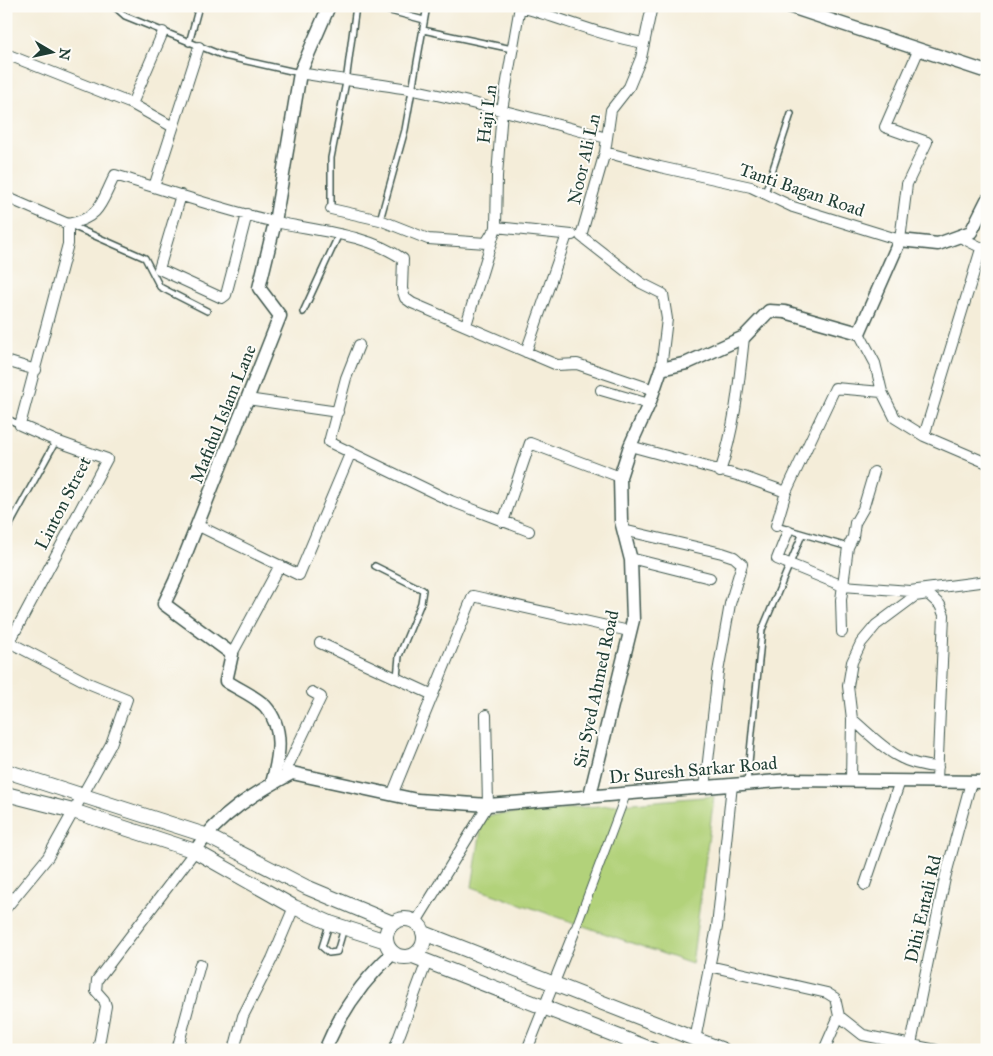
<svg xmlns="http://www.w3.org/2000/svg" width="993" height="1056" font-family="'IM FELL Great Primer',serif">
<rect width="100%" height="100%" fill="#fdfcf7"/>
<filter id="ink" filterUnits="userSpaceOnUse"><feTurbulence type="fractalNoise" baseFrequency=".02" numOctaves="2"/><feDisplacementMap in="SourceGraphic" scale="10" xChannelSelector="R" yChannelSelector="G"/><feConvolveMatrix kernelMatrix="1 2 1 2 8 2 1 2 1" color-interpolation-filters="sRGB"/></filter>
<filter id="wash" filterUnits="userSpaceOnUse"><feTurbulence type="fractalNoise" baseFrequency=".0096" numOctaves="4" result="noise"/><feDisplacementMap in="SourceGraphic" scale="20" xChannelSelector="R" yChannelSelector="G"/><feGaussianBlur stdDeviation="1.12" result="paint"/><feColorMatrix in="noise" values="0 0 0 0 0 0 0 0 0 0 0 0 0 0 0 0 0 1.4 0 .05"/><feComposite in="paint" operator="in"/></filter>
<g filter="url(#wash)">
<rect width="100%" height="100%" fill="#f4edd9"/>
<path fill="#b2d27a" stroke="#688857" d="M 714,796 L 692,964 L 472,887 L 483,816 Z"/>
</g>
<g filter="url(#ink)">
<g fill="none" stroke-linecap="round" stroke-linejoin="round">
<g stroke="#3f574d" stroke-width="8">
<path id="service" d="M 109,6 L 116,8 L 125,16 L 224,56 L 300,73
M 371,6 L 424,20 L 424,22
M 423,30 L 512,49
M 189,43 L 199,6
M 765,193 L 791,114
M 331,209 L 331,158 L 346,82 L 356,6
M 380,220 L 405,130 L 427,6
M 70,225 L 145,258 L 160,287 L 207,311
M 303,312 L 339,234
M 6,418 L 20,425
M 776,526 L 848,547
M 6,532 L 56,441
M 375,566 L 423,590 L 421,603 L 399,656 L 397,678
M 747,783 L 762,630 L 802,535
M 329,925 L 322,947 L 329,953 L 337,952 L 344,928"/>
</g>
<g stroke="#3f574d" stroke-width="10">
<path id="pedestrian" d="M 575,930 L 626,794"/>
</g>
<g stroke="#3f574d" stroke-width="12">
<path id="minor" d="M 520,7 C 562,18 601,36 644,43
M 6,54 L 132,104 L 173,127
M 300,73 C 338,80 376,83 414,90 C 479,103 543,121 607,138
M 132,104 L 163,32
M 605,152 L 660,167 L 751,187 L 793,207 L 900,240 L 907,184 L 927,142 L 885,127 L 919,49
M 154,187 L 199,47
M 181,195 L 159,269 L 222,298 L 226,295 L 247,214
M 6,197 L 68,224 L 68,244 L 20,425 L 56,441 L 107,459 L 6,649
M 331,209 L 380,220 L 428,239 L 486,243 L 492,233
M 68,224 C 101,218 101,202 115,175 C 168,191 222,210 276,222 C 318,231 367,234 403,259 L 402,289 L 405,298 L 412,303 L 557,365 L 577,364 L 654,390
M 496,227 L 572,235
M 581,236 L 605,152 L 611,110 L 629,87 L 641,58 L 652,6
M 581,236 L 641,283 L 663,294 L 667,319 L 661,369
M 958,236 L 986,250
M 466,325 L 496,227 L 497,176 L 502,110 L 520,6
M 859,333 L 875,363 L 882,392 L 895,418 L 924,436 L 987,463
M 359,345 L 346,378 L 329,442 L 451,501 L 529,531
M 526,352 L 567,235
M 6,361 L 36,370
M 601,390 L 649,404
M 247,399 L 338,412
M 924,436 L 981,249
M 630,446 L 744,477 L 786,492
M 720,472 C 735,428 739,383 744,337
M 503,522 L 530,443 L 620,477
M 197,525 L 299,575 L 350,454
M 776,526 L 786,492 L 835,388 L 882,392
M 623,530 L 722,553 L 734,557 L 742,564 L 730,604 L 718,672 L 705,788
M 788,531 L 777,559 L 843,586 L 910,591 L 987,581
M 630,558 L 710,578
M 842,632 L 841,600 L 848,547 L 853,537 L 855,523 L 863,509 L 874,472
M 320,643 L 433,695
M 232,654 L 280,565
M 852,719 C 881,744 897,765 938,767
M 292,773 L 286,770 L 321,697 L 312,692
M 851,780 L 852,719 L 848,686 L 852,662 L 861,643 L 876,625 L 915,596 L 928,594 L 940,605 L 944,615 L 937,781
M 392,795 L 473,596 L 629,631
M 865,885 L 900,781
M 6,908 L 48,857 L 111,744 L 127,699 L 88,683 L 9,642
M 416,922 L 488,805 L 486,715
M 709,966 L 827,993 L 835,998 L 839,1016
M 695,1040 L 717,927 L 732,785
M 911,1044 L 945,878 L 971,782
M 98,1050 L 106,1006 L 104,1000 L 96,991 L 97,980 L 195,851
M 177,1050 L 200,964
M 234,1050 L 243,1016 L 272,959 L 294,907
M 394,1050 L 427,961
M 527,1050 L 575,930
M 824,1050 L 839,1016 L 863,1035 L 936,1050"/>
</g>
<g stroke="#3f574d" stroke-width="15">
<path id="tertiary" d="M 788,6 L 987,72
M 272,783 C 279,758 285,728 265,706 C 255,696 238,689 226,681 L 232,654 L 164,604 L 175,581 L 280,316 L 259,288 L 275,222 L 300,73 L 329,6
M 590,795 L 633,620 L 631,560 L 621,521 L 620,477 L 630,446 L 649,404 L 661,369 L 687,363 L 744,337 L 769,311 L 785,312 L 859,333 L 900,240 L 938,244 L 971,232 L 987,200
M 195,851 C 218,815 255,793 292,773 L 417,800 L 488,805 L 790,780 L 987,782
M 325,1050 C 341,1011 362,981 393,953"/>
</g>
<g stroke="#3f574d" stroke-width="16">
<path id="secondary" d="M 6,771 L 205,835 L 306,887 L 392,923
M 6,794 L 73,811 L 195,851 L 294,907 L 330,923 L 386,941
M386 938a19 19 0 1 1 38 0a19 19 0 1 1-38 0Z
M 424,933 L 723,1050
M 413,956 L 653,1050"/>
</g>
<use href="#service" stroke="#fff" stroke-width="5"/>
<use href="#pedestrian" stroke="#fff" stroke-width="8"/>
<use href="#minor" stroke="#fff" stroke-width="10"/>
<use href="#tertiary" stroke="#fff" stroke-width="12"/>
<use href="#secondary" stroke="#fff" stroke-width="14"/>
</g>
</g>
<g text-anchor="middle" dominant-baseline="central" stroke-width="4" stroke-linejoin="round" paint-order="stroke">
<g font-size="18" fill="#1f3d34" stroke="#fdfcf7">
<text transform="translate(487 114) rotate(-83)">Haji Ln</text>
<text transform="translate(584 159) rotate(-77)">Noor Ali Ln</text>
<text transform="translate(802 190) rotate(19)">Tanti Bagan Road</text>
<text transform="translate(223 414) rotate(-68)">Mafidul Islam Lane</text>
<text transform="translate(63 503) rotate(-63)">Linton Street</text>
<text transform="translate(596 689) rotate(-78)">Sir Syed Ahmed Road</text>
<text transform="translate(693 770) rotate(-5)">Dr Suresh Sarkar Road</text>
<text transform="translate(923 909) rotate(-77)">Dihi Entali Rd</text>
</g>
</g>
<rect width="993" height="1056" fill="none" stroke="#fdfcf7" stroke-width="25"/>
<g transform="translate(52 52) rotate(99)" stroke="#fdfcf7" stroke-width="4" paint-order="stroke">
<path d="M0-4L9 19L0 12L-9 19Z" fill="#1f3d34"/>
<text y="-8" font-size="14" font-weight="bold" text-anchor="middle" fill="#1f3d34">N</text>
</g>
</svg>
